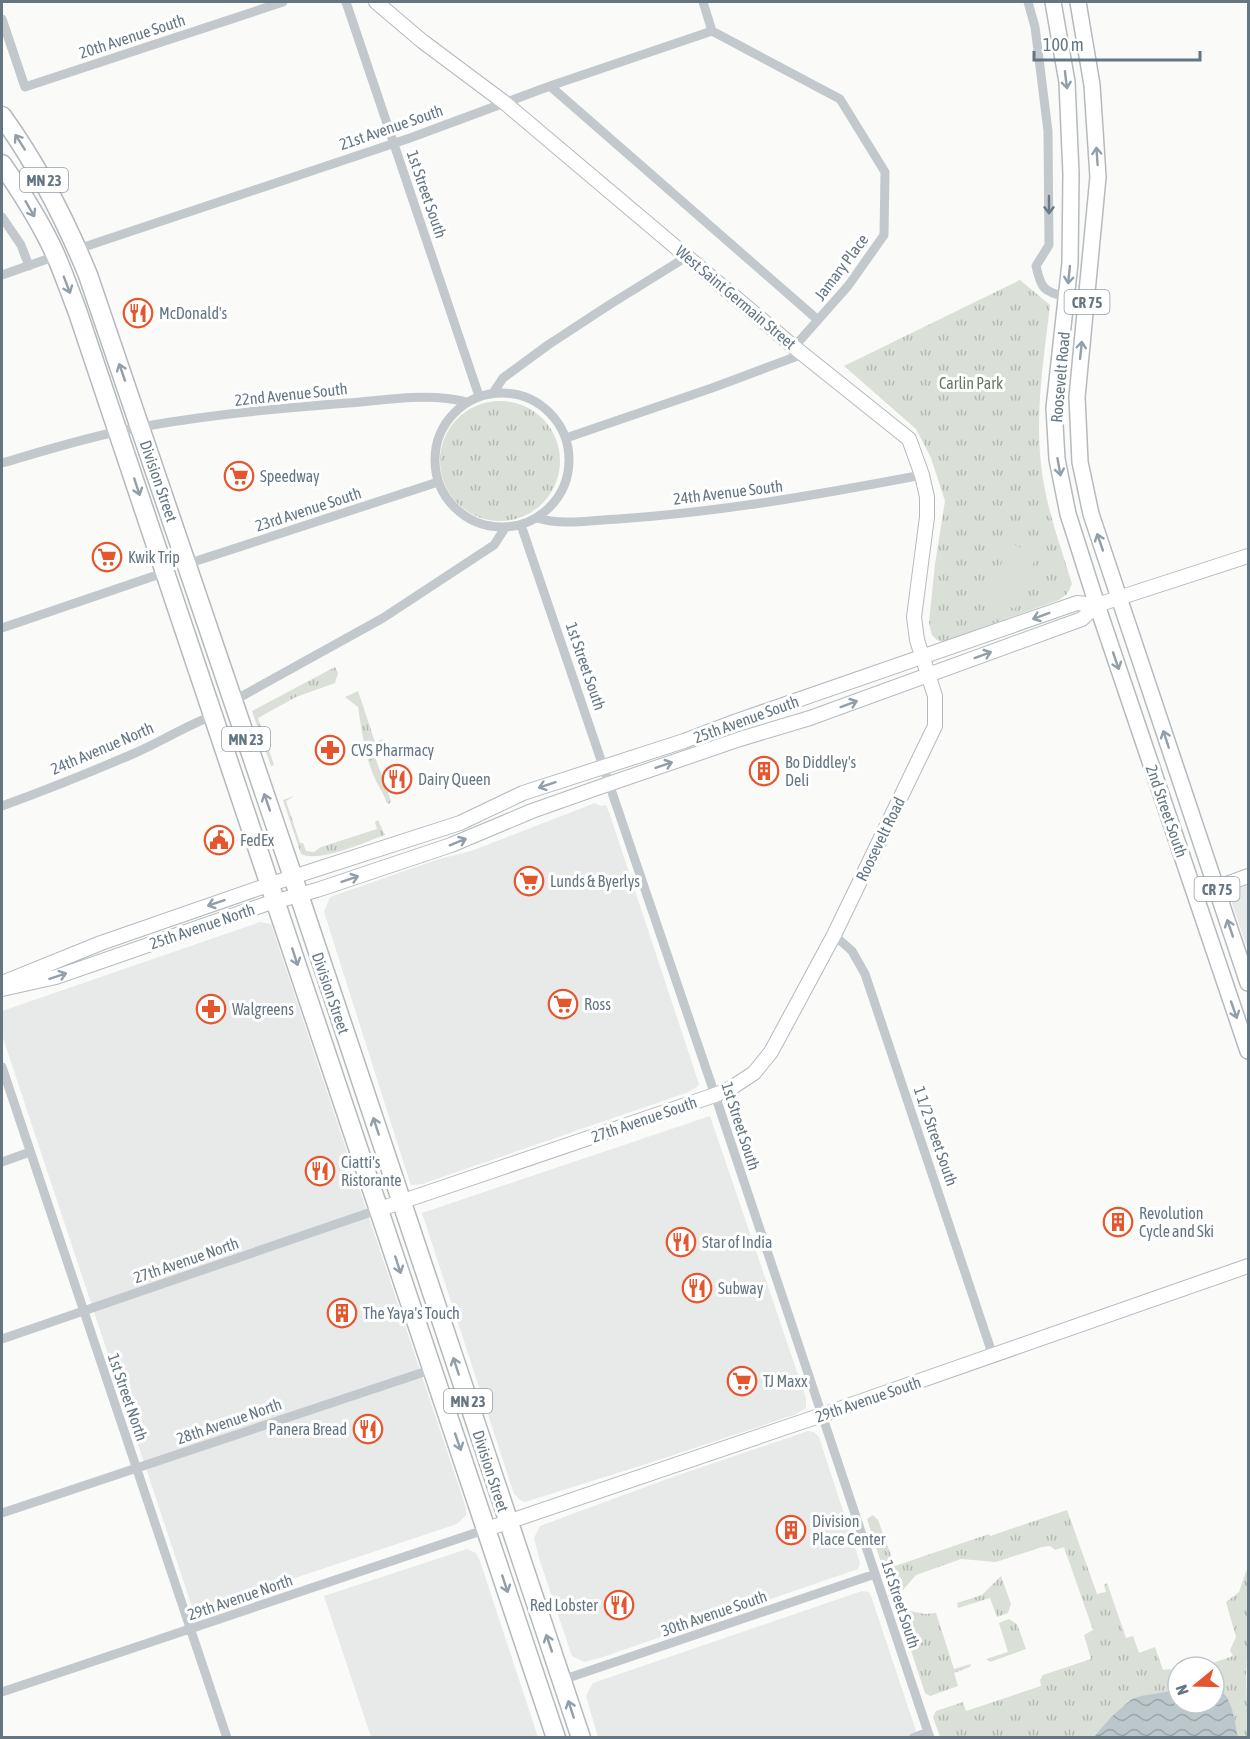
<svg xmlns="http://www.w3.org/2000/svg" width="1250" height="1739" font-family="'Asap Condensed',sans-serif">
<defs>
<pattern id="grass-tufts" width="24" height="20" patternUnits="userSpaceOnUse" patternTransform="scale(1.5)"><rect width="24" height="20" fill="#dadfd7"/><path d="M3 7l-1-3M5 7V3M7 7l1-3M15 17l-1-3M17 17v-4M19 17l1-3" fill="none" stroke="#b4b9b4"/></pattern>
<pattern id="water-waves" width="16" height="10" patternUnits="userSpaceOnUse" patternTransform="scale(1.5)"><rect width="16" height="10" fill="#bbc7cb"/><path d="M0 5q4-4 8 0t8 0" fill="none" stroke="#9ca6aa"/></pattern>
</defs>
<rect width="100%" height="100%" fill="#fafaf8"/>
<path fill="#e8e9e9" d="M 595,803 L 601,806 L 606,805 L 610,815 L 699,1084 L 696,1088 L 686,1093 L 422,1184 L 412,1185 L 410,1183 L 324,912 L 330,897 L 439,859 L 471,851 Z
M 1248,884 L 1248,951 L 1228,891 Z
M 260,922 L 271,924 L 466,1508 L 466,1515 L 457,1524 L 195,1611 L 191,1604 L 2,1035 L 2,1011 Z
M 710,1116 L 806,1398 L 806,1408 L 794,1415 L 643,1465 L 525,1502 L 520,1500 L 514,1494 L 422,1213 Z
M 808,1431 L 814,1432 L 819,1437 L 860,1563 L 858,1569 L 600,1658 L 584,1662 L 572,1656 L 539,1558 L 534,1538 L 540,1526 L 667,1479 Z
M 467,1549 L 476,1553 L 480,1561 L 538,1737 L 371,1737 L 324,1596 Z
M 862,1591 L 869,1592 L 871,1596 L 918,1737 L 598,1737 L 586,1696 L 593,1683 Z"/>
<path fill="url(#grass-tufts)" d="M 1020,280 L 1050,305 C 1044,357 1035,411 1041,464 C 1045,505 1060,544 1072,584 L 1067,594 L 1059,600 L 943,642 L 937,640 L 932,635 L 929,623 L 935,564 L 945,501 L 931,458 L 916,429 L 844,366 Z
M440 461a60 60 0 1 1 120 0a60 60 0 1 1-120 0Z
M 335,667 L 338,673 L 335,683 L 296,697 L 258,718 L 274,765 L 271,766 L 252,711 Z
M 358,691 L 375,742 L 383,739 L 383,742 L 376,750 L 375,757 L 391,801 L 389,804 L 387,803 C 384,794 380,789 376,781 C 365,758 362,732 358,707 L 345,697 Z
M 294,796 L 286,801 L 300,843 L 303,843 L 306,851 L 314,852 L 321,847 L 377,829 L 375,822 L 378,820 L 385,835 C 365,842 320,863 301,854 L 283,800 Z
M 1067,1510 L 1097,1594 L 1106,1592 L 1104,1585 L 1107,1583 L 1126,1638 L 1133,1636 L 1139,1653 L 1155,1647 L 1163,1670 L 1171,1669 L 1174,1676 L 1178,1675 L 1178,1703 L 1214,1703 L 1214,1667 L 1201,1667 L 1233,1656 L 1230,1650 L 1236,1637 L 1226,1602 L 1239,1592 L 1248,1566 L 1248,1636 L 1246,1676 L 1248,1737 L 940,1737 L 933,1717 L 936,1711 L 963,1702 L 966,1711 L 1041,1686 L 1040,1680 L 1043,1675 L 1091,1659 L 1084,1635 L 1093,1630 L 1064,1547 L 1055,1550 L 1050,1546 L 1042,1547 L 996,1562 L 961,1559 L 916,1575 L 902,1591 L 895,1595 L 890,1591 L 867,1519 L 873,1515 L 878,1520 L 895,1566 L 989,1534 L 990,1536 Z
M 1001,1576 L 1011,1604 L 1008,1613 L 997,1617 L 990,1598 L 958,1608 L 957,1603 L 982,1595 Z
M 905,1610 L 925,1614 L 936,1613 L 954,1669 L 971,1664 L 970,1667 L 954,1673 L 958,1686 L 930,1696 L 925,1693 L 899,1614 Z
M 1009,1619 L 1017,1624 L 1026,1649 L 990,1662 L 986,1659 L 1008,1652 L 999,1623 Z"/>
<path fill="#dadfd7" d="M 1010,543 L 1037,554 L 1015,609 L 987,597 Z"/>
<path fill="url(#water-waves)" d="M 1214,1687 C 1233,1693 1234,1721 1238,1737 L 1094,1737 L 1111,1717 L 1132,1699 L 1141,1696 L 1178,1690 L 1178,1703 L 1214,1703 Z"/>
<g fill="none" stroke-linecap="round" stroke-linejoin="round">
<g stroke="#b3babf" stroke-width="16">
<path id="secondary" d="M 376,2 L 422,41 L 505,103 L 794,347 L 909,439 L 922,475 L 927,497 L 927,517 L 914,617 L 917,640 L 935,696 L 935,726 L 834,935 L 771,1052 L 754,1073 L 731,1088 L 715,1095 L 380,1209
M 1196,895 L 1248,876
M 2,983 L 101,943 L 271,884 L 460,823 L 523,793 L 684,741 L 734,722 L 1077,603 L 1097,605
M 2,989 L 56,977 L 266,904 L 317,890 L 451,845 L 532,811 L 597,788 L 740,739 L 810,718 L 1082,619 L 1097,605 L 1248,556
M 487,1529 L 822,1415 L 1248,1266"/>
</g>
<g stroke="#b5babe" stroke-width="18">
<path id="primary" d="M 1053,2 L 1067,82 L 1071,174 L 1070,263 L 1054,408 L 1057,459 L 1068,514 L 1097,605 L 1248,1051
M 1078,2 L 1092,85 L 1098,177 L 1077,397 L 1080,462 L 1091,514 L 1248,983"/>
</g>
<g stroke="#b4b9bd" stroke-width="21">
<path id="highway" d="M 2,116 C 38,166 65,219 88,275 L 293,877 L 581,1738
M 2,164 C 22,193 42,224 56,256 C 64,275 71,294 78,313 L 556,1738"/>
</g>
<path stroke="#c3c8cc" stroke-width="9" d="M 346,2 L 479,396
M 703,2 L 712,31
M 1028,2 L 1035,27 L 1048,131 L 1049,245 L 1036,266 C 1041,289 1044,292 1067,297
M 2,19 L 25,87 L 283,2
M 712,31 L 840,99 L 885,172 L 884,235 L 848,286 L 794,347
M 550,86 L 818,320
M 2,217 L 21,245 L 29,266
M 78,249 L 410,138 L 550,86 L 712,31
M 2,275 L 56,256
M435 460a67 67 0 1 1 134 0a67 67 0 1 1-134 0Z
M 493,393 L 503,378 L 548,345 L 609,305 L 688,256
M 566,438 L 712,388 L 803,354
M 2,463 C 40,452 78,440 116,432 C 192,416 271,409 348,403 C 387,400 429,392 467,402
M 537,518 C 563,526 591,520 618,519 C 721,512 822,494 922,475
M 521,525 L 715,1095 L 930,1738
M 187,564 L 438,482
M 2,628 L 166,572
M 233,701 L 383,618 L 494,545 L 505,528
M 2,806 C 46,790 91,772 135,753 C 162,741 186,726 214,715
M 834,935 L 852,951 L 865,974 L 993,1356
M 2,1067 L 227,1738
M 2,1162 L 30,1152
M 2,1339 L 380,1209
M 2,1513 L 433,1369
M 562,1680 L 875,1574
M 2,1692 L 487,1529
M 913,1738 L 928,1732"/>
<use href="#secondary" stroke="#fff" stroke-width="14"/>
<use href="#primary" stroke="#fff" stroke-width="15"/>
<use href="#highway" stroke="#fff" stroke-width="18"/>
</g>
<defs><path id="oneway-shaft" d="M-6 0H5M1.5-3L5.5 0L1.5 3" fill="none" stroke-width="1.6" stroke-linecap="round" stroke-linejoin="round" transform="scale(1.5)"/></defs>
<g stroke="#939fa8">
<use href="#oneway-shaft" transform="translate(1066 80) rotate(83)"/>
<use href="#oneway-shaft" transform="translate(20 142) rotate(-123)"/>
<use href="#oneway-shaft" transform="translate(1097 156) rotate(-94)"/>
<use href="#oneway-shaft" transform="translate(30 209) rotate(60)"/>
<use href="#oneway-shaft" transform="translate(1069 275) rotate(96)"/>
<use href="#oneway-shaft" transform="translate(67 285) rotate(69)"/>
<use href="#oneway-shaft" transform="translate(1081 350) rotate(-84)"/>
<use href="#oneway-shaft" transform="translate(122 372) rotate(-109)"/>
<use href="#oneway-shaft" transform="translate(1059 467) rotate(80)"/>
<use href="#oneway-shaft" transform="translate(137 487) rotate(72)"/>
<use href="#oneway-shaft" transform="translate(1100 542) rotate(-109)"/>
<use href="#oneway-shaft" transform="translate(1041 616) rotate(160)"/>
<use href="#oneway-shaft" transform="translate(983 655) rotate(-20)"/>
<use href="#oneway-shaft" transform="translate(1116 661) rotate(71)"/>
<use href="#oneway-shaft" transform="translate(849 704) rotate(-20)"/>
<use href="#oneway-shaft" transform="translate(1166 739) rotate(-108)"/>
<use href="#oneway-shaft" transform="translate(664 765) rotate(-19)"/>
<use href="#oneway-shaft" transform="translate(547 785) rotate(162)"/>
<use href="#oneway-shaft" transform="translate(267 802) rotate(-109)"/>
<use href="#oneway-shaft" transform="translate(458 842) rotate(-22)"/>
<use href="#oneway-shaft" transform="translate(350 879) rotate(-19)"/>
<use href="#oneway-shaft" transform="translate(216 903) rotate(161)"/>
<use href="#oneway-shaft" transform="translate(1230 928) rotate(-109)"/>
<use href="#oneway-shaft" transform="translate(295 957) rotate(72)"/>
<use href="#oneway-shaft" transform="translate(58 976) rotate(-18)"/>
<use href="#oneway-shaft" transform="translate(1234 1010) rotate(71)"/>
<use href="#oneway-shaft" transform="translate(376 1126) rotate(-108)"/>
<use href="#oneway-shaft" transform="translate(398 1265) rotate(72)"/>
<use href="#oneway-shaft" transform="translate(456 1366) rotate(-108)"/>
<use href="#oneway-shaft" transform="translate(458 1442) rotate(71)"/>
<use href="#oneway-shaft" transform="translate(505 1584) rotate(72)"/>
<use href="#oneway-shaft" transform="translate(549 1643) rotate(-109)"/>
<use href="#oneway-shaft" transform="translate(571 1709) rotate(-108)"/>
</g>
<use stroke="#6a7a87" href="#oneway-shaft" transform="translate(1049 205) rotate(90)"/>
<defs>
<g id="restaurant-ring" transform="scale(1.5)"><circle r="9.5" fill="#fff" stroke="#e4572e" stroke-width="1.5"/><path d="M-5-6h1v4h1v-4h1v4h1v-4h1v5L-1.5 .5V6h-2V.5L-5-1ZM5-6V6H3V1.5H1.5Q1.5-4 5-6Z" fill="#e4572e"/></g>
<g id="supermarket-ring" transform="scale(1.5)"><circle r="9.5" fill="#fff" stroke="#e4572e" stroke-width="1.5"/><path d="M-6-5.5h2.5l.6 2H6L4.5 2H-2.5L-4.4-4H-6ZM-1.5 3.2a1.3 1.3 0 1 0 .1 0ZM3 3.2a1.3 1.3 0 1 0 .1 0Z" fill="#e4572e"/></g>
<g id="pharmacy-ring" transform="scale(1.5)"><circle r="9.5" fill="#fff" stroke="#e4572e" stroke-width="1.5"/><path d="M-2-6h4v4h4v4h-4v4h-4v-4h-4v-4h4Z" fill="#e4572e"/></g>
<g id="building-ring" transform="scale(1.5)"><circle r="9.5" fill="#fff" stroke="#e4572e" stroke-width="1.5"/><path d="M-4-6H4V6H1V3H-1V6H-4ZM-2.5-4.3h1.7v1.8h-1.7ZM.8-4.3h1.7v1.8H.8ZM-2.5-1h1.7V.8h-1.7ZM.8-1h1.7V.8H.8Z" fill="#e4572e"/></g>
<g id="civic-ring" transform="scale(1.5)"><circle r="9.5" fill="#fff" stroke="#e4572e" stroke-width="1.5"/><path d="M-.6-6.5H3V-4.5H.6V-3L4-1V1h2V6H-6V1h2V-1L-.6-3ZM-1.2 2.5V6h2.4V2.5Z" fill="#e4572e"/></g>
</defs>
<g fill-rule="evenodd">
<use href="#restaurant-ring" x="138" y="313"/>
<use href="#supermarket-ring" x="239" y="476"/>
<use href="#supermarket-ring" x="107" y="557"/>
<use href="#pharmacy-ring" x="330" y="750"/>
<use href="#building-ring" x="764" y="771"/>
<use href="#restaurant-ring" x="397" y="779"/>
<use href="#civic-ring" x="219" y="840"/>
<use href="#supermarket-ring" x="529" y="881"/>
<use href="#supermarket-ring" x="563" y="1004"/>
<use href="#pharmacy-ring" x="211" y="1009"/>
<use href="#restaurant-ring" x="320" y="1171"/>
<use href="#building-ring" x="1118" y="1222"/>
<use href="#restaurant-ring" x="681" y="1242"/>
<use href="#restaurant-ring" x="697" y="1288"/>
<use href="#building-ring" x="342" y="1313"/>
<use href="#supermarket-ring" x="742" y="1381"/>
<use href="#restaurant-ring" x="368" y="1429"/>
<use href="#building-ring" x="791" y="1530"/>
<use href="#restaurant-ring" x="619" y="1605"/>
</g>
<g text-anchor="middle" dominant-baseline="central" stroke-width="6" stroke-linejoin="round" paint-order="stroke">
<g fill="#fff" stroke="#939fa8" stroke-width="1.5">
<rect x="20" y="168" width="48" height="24" rx="4.5"/>
<rect x="1064.5" y="290" width="45" height="24" rx="4.5"/>
<rect x="222" y="727" width="48" height="24" rx="4.5"/>
<rect x="1194.5" y="877" width="45" height="24" rx="4.5"/>
<rect x="444" y="1389" width="48" height="24" rx="4.5"/>
</g>
<g font-size="15" font-weight="bold" fill="#657683">
<text x="44" y="180">MN 23</text>
<text x="1087" y="302">CR 75</text>
<text x="246" y="739">MN 23</text>
<text x="1217" y="889">CR 75</text>
<text x="468" y="1401">MN 23</text>
</g>
<g font-size="16" fill="#657683" stroke="#fff">
<text transform="translate(132 36) rotate(-18)">20th Avenue South</text>
<text transform="translate(391 127) rotate(-19)">21st Avenue South</text>
<text transform="translate(427 194) rotate(71)">1st Street South</text>
<text transform="translate(841 267) rotate(-53)">Jamary Place</text>
<text transform="translate(736 297) rotate(40)">West Saint Germain Street</text>
<text transform="translate(1060 377) rotate(-85)">Roosevelt Road</text>
<text transform="translate(291 394) rotate(-6)">22nd Avenue South</text>
<text transform="translate(159 481) rotate(71)">Division Street</text>
<text transform="translate(728 492) rotate(-7)">24th Avenue South</text>
<text transform="translate(308 509) rotate(-18)">23rd Avenue South</text>
<text transform="translate(586 666) rotate(71)">1st Street South</text>
<text transform="translate(746 719) rotate(-20)">25th Avenue South</text>
<text transform="translate(102 748) rotate(-23)">24th Avenue North</text>
<text transform="translate(1167 811) rotate(71)">2nd Street South</text>
<text transform="translate(880 839) rotate(-64)">Roosevelt Road</text>
<text transform="translate(202 926) rotate(-19)">25th Avenue North</text>
<text transform="translate(331 993) rotate(71)">Division Street</text>
<text transform="translate(644 1119) rotate(-19)">27th Avenue South</text>
<text transform="translate(741 1126) rotate(72)">1st Street South</text>
<text transform="translate(936 1136) rotate(71)">1 1/2 Street South</text>
<text transform="translate(186 1260) rotate(-19)">27th Avenue North</text>
<text transform="translate(128 1397) rotate(71)">1st Street North</text>
<text transform="translate(868 1399) rotate(-19)">29th Avenue South</text>
<text transform="translate(229 1421) rotate(-19)">28th Avenue North</text>
<text transform="translate(491 1471) rotate(72)">Division Street</text>
<text transform="translate(240 1597) rotate(-19)">29th Avenue North</text>
<text transform="translate(901 1604) rotate(72)">1st Street South</text>
<text transform="translate(714 1613) rotate(-19)">30th Avenue South</text>
</g>
<g font-size="16" fill="#657683" stroke="#fff" text-anchor="start">
<text x="159" y="313">McDonald's</text>
<text x="260" y="476">Speedway</text>
<text x="128" y="557">Kwik Trip</text>
<text x="351" y="750">CVS Pharmacy</text>
<text x="785" y="762">Bo Diddley's<tspan x="785" dy="18">Deli</tspan></text>
<text x="418" y="779">Dairy Queen</text>
<text x="240" y="840">FedEx</text>
<text x="550" y="881">Lunds &amp; Byerlys</text>
<text x="584" y="1004">Ross</text>
<text x="232" y="1009">Walgreens</text>
<text x="341" y="1162">Ciatti's<tspan x="341" dy="18">Ristorante</tspan></text>
<text x="1139" y="1213">Revolution<tspan x="1139" dy="18">Cycle and Ski</tspan></text>
<text x="702" y="1242">Star of India</text>
<text x="718" y="1288">Subway</text>
<text x="363" y="1313">The Yaya's Touch</text>
<text x="763" y="1381">TJ Maxx</text>
<text x="347" y="1429" text-anchor="end">Panera Bread</text>
<text x="812" y="1521">Division<tspan x="812" dy="18">Place Center</tspan></text>
<text x="598" y="1605" text-anchor="end">Red Lobster</text>
</g>
<g font-size="16" fill="#687a64" stroke="#fff">
<text x="971" y="383">Carlin Park</text>
</g>
</g>
<rect width="1250" height="1739" fill="none" stroke="#657683" stroke-width="6"/>
<g transform="translate(1196 1685) rotate(251)"><circle r="28" fill="#ffffff" stroke="#c1c8cd" stroke-width="1.5"/>
<path d="M0-4.5L10 22L0 15L-10 22Z" fill="#e4572e"/>
<text y="-9" font-size="16" font-weight="bold" text-anchor="middle" fill="#657683">N</text>
</g>
<path d="M1034 51v9h166v-9" fill="none" stroke="#657683" stroke-width="3"/>
<text x="1043" y="51" font-size="18" fill="#657683" stroke="#ffffff" stroke-width="4.5" paint-order="stroke">100 m</text>
</svg>
